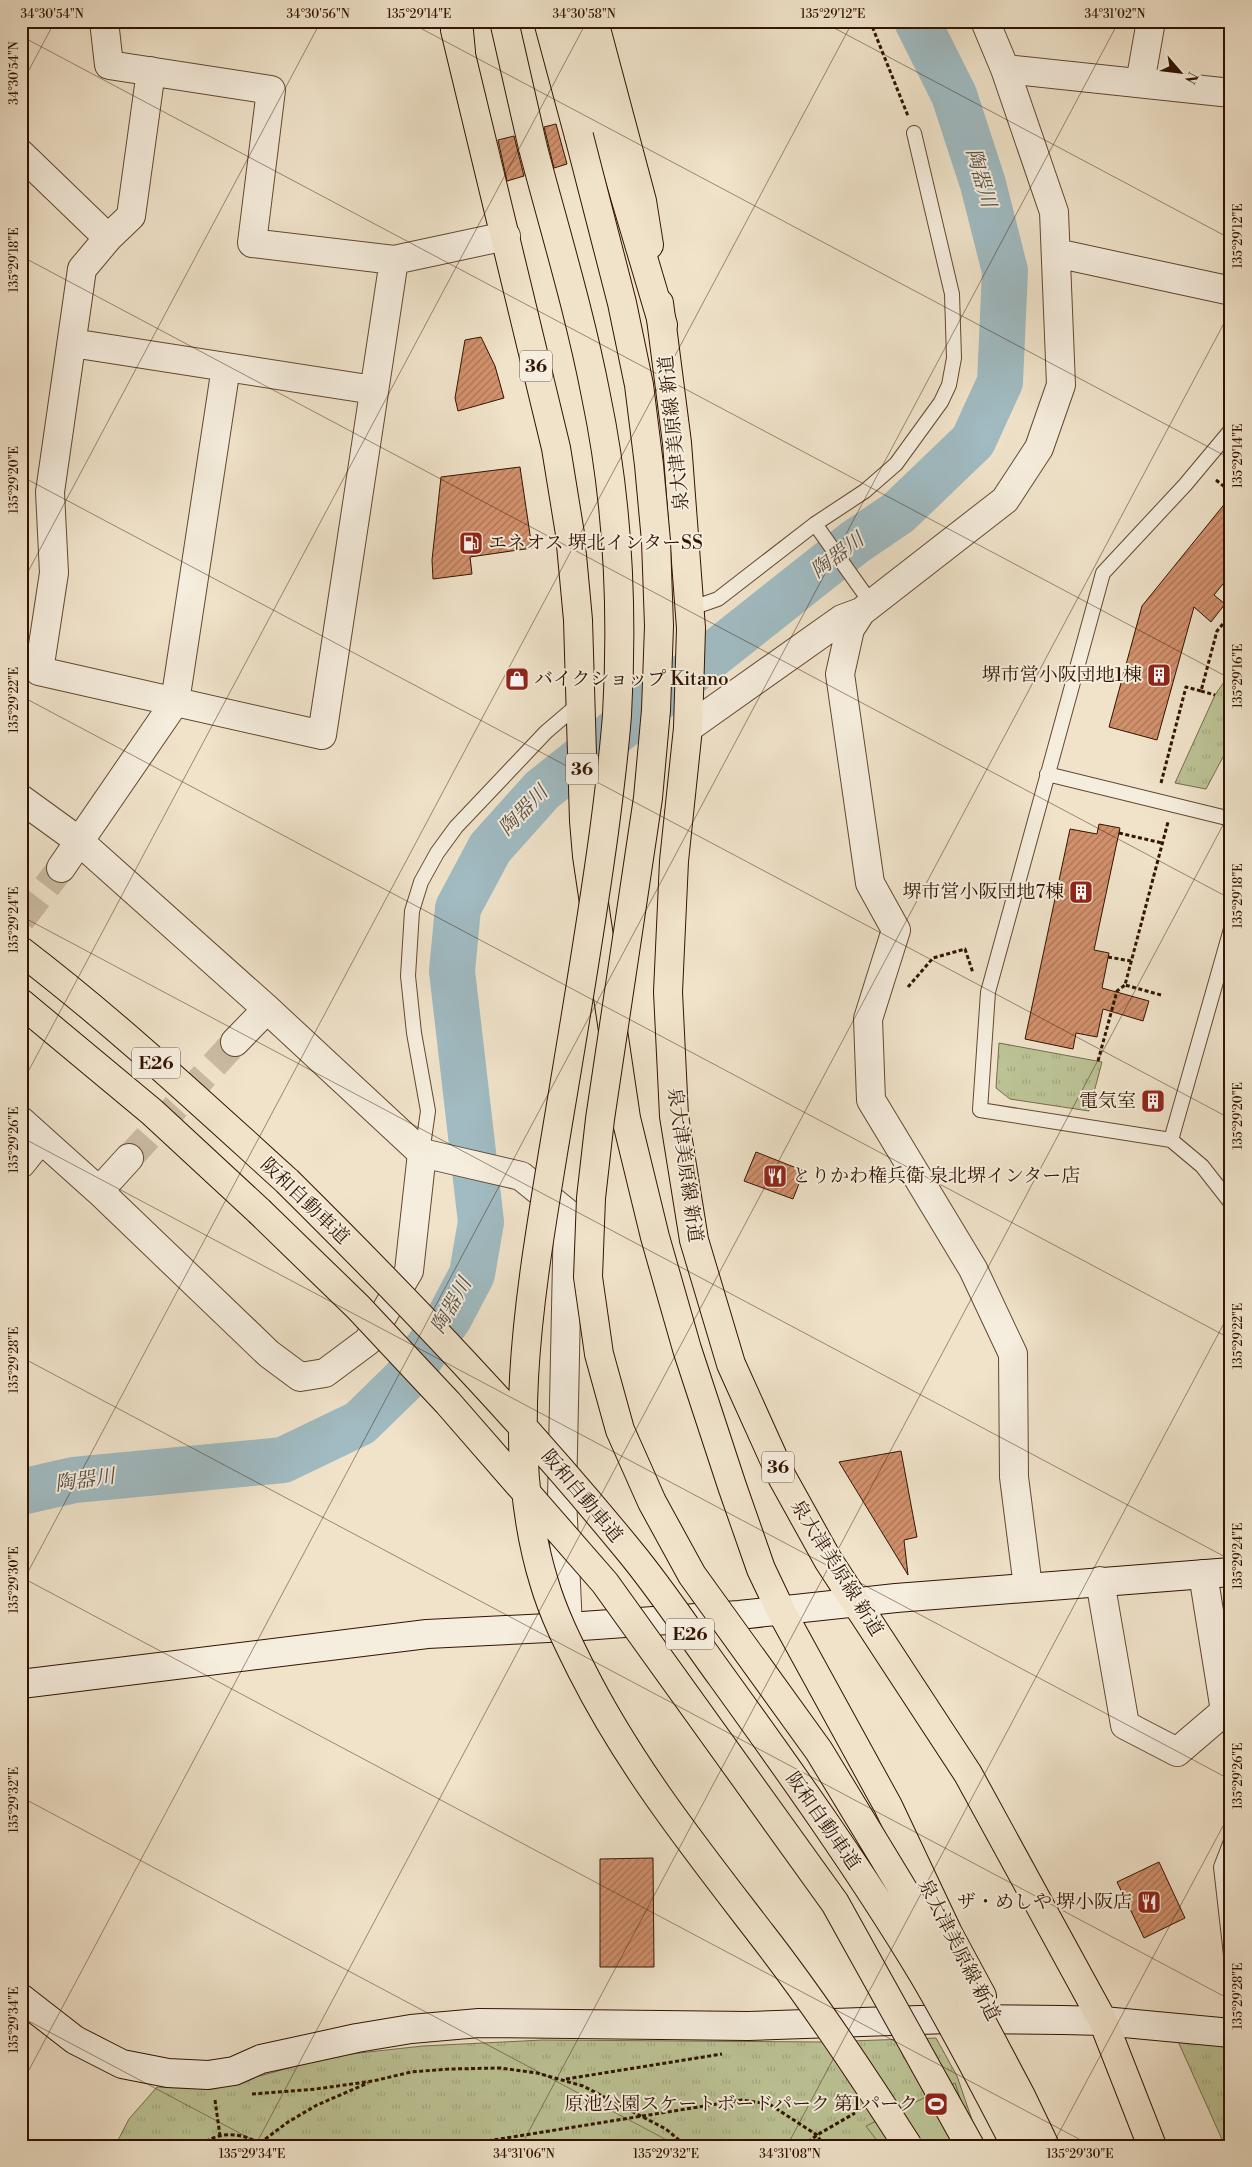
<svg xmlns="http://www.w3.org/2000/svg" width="1252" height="2167" font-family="'Libre Bodoni','Noto Serif JP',serif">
<defs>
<pattern id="park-tufts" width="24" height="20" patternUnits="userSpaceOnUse" patternTransform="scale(1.25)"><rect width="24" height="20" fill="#bcc395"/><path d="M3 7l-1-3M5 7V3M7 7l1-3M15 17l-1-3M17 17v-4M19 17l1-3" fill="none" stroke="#a2a77f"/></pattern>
<pattern id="building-hatch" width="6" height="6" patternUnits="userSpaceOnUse" patternTransform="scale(1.25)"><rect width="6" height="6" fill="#d2916d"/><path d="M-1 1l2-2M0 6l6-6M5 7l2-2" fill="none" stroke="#ab7557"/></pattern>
</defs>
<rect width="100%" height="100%" fill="#f0e3ca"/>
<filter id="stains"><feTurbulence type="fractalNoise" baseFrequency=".004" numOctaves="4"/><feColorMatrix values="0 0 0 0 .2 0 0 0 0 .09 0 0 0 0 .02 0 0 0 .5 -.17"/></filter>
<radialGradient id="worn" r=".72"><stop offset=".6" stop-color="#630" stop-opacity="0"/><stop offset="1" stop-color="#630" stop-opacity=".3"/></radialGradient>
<path fill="url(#park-tufts)" stroke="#776c4a" d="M 1231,672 L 1231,742 L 1206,789 L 1175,783 L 1215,695 Z
M 999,1043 L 1102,1062 L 1089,1111 L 1010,1099 L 996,1088 Z
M 936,2038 L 957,2076 L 981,2146 L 115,2146 L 129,2119 L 157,2087 L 213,2089 L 310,2062 L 350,2054 L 423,2046 L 543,2040 L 821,2042 Z
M 1177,2039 L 1231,2047 L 1231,2146 L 1225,2146 Z"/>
<path fill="#bcc395" stroke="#776c4a" d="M 955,2083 L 976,2146 L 878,2146 L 878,2142 L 866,2126 Z"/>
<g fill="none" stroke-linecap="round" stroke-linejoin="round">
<path stroke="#a0bbc2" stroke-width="46" d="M 21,1492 L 74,1480 L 283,1460 L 360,1423 L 405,1379 L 449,1318 L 472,1274 L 481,1222 L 452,971 L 458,908 L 490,848 L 542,790 L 855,542 L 898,513 L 973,441 L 1000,382 L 1005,271 L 983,184 L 954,95 L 917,21"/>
</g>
<path fill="url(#building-hatch)" stroke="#321400" d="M 556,124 L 567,164 L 554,168 L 544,127 Z
M 514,136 L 524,176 L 507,181 L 498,140 Z
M 481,337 L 495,366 L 504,398 L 458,411 L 455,398 L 465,340 Z
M 520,467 L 532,548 L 470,557 L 472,574 L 433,579 L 432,560 L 441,477 Z
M 1231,496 L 1231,574 L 1214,595 L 1225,604 L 1211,622 L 1194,607 L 1157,740 L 1109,727 L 1142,606 Z
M 1099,824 L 1120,828 L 1094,950 L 1109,953 L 1102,988 L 1149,1001 L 1143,1021 L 1103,1009 L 1097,1037 L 1076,1033 L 1073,1049 L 1025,1039 L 1070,829 L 1097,834 Z
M 756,1152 L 804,1171 L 793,1199 L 744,1181 Z
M 901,1451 L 917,1537 L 904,1540 L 908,1575 L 839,1462 Z
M 653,1858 L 654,1967 L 600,1967 L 600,1859 Z
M 1159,1862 L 1185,1918 L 1144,1938 L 1117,1882 Z"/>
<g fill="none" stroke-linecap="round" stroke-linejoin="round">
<path stroke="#cabaa2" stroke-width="28" stroke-dasharray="28 14" stroke-linecap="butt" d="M 21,920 L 61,868
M 129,1158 L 235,1042"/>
<g stroke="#624832" stroke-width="16">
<path id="lane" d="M 1231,430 L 1185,485 L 1103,573 L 988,992 L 980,1110 L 1171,1140 L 1202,1166 L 1231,1203
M 815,524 L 871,603
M 689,609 L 718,599 L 815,524 L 865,491 L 896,464 L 941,402 L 949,385 L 954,358 L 952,294 L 914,133
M 1047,774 L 1231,819
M 1171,1140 L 1231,929
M 422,1153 L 428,1111 L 414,1033 L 408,976 L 412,911 L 421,882 L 437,853 L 456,827 L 546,732 L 580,703
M 1231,1841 L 1221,1867 L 1231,1955"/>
</g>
<g stroke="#624832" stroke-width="30">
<path id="street" d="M 104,21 L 109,65 L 271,90 L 252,243 L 394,260 L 506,236
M 985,21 L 1005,69 L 1054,212 L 1061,385 L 1039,448 L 1005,500 L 861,612 L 850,629 L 840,674 L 870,883 L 896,930 L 868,1019 L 871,1100 L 973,1269 L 1013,1354 L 1014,1477 L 1028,1587
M 1005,69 L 1231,93
M 151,71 L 131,216 L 108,238 L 82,269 L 50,492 L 54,573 L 39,671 L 322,735 L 394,260
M 1140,83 L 1151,21
M 21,154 L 108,238
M 1056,253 L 1227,290 L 1231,286
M 72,343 L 374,390
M 688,728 L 842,619 L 861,612
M 21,799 L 79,841 L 267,1009 L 422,1153 L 521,1176 L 568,1214 L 562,1498 L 568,1627
M 61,868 L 175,702 L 226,367
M 235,1042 L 267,1009
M 21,1121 L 99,1191 L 269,1354 L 300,1377 L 325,1373 L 368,1341 L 409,1271 L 422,1153
M 21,1164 L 41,1139
M 99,1191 L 129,1158
M 1100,1581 L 1125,1725 L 1177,1752 L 1225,1711 L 1203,1574"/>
</g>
<g stroke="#321400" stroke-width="30">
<path id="secondary" d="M 21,1684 L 427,1634 L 568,1627 L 739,1615 L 896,1598 L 1231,1572
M 21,1998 L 75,2040 L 122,2064 L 168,2073 L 208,2075 L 234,2071 L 261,2059 L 357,2038 L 411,2029 L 479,2023 L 748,2026 L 948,2019 L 1063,2020 L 1103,2021 L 1231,2033"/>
</g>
<g stroke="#321400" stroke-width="30">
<path id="primary" d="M 594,21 L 642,201 L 649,245
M 455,30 L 556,448 L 570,534 L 578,620 L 584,821 L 587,856 L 626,1118 L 655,1237 L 687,1349 L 732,1486 L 761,1569 L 781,1611 L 888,1806 L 948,1933 L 982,1996
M 659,303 L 677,443 L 691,628 L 688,728 L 674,861 L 668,992 L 674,1116 L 694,1240 L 731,1364 L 782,1477 L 828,1560 L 968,1774 L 1103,2021 L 1152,2146"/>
</g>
<g stroke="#321400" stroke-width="30">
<path id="highway" d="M 458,21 L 461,52
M 504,21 L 533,148
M 548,21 L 579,136
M 573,21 L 663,325
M 21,951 C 114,1022 200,1102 287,1181
M 21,1003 L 152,1112 L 259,1211"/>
</g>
<path stroke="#321400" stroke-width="3" stroke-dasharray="4 2.5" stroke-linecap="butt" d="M 870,21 L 908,116
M 1216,480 L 1231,492
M 1227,619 L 1231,622
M 1201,691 L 1215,695
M 1161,783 L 1186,687 L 1201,691 L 1217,631 L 1227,619 L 1231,601
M 1119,833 L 1162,843
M 1108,957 L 1131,961
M 908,987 L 933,958 L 965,949 L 973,973
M 1161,995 L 1125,985 L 1168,822
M 1098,1061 L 1117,991 L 1125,985
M 566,2079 L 722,2054
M 252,2094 L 316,2089 L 373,2081 L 411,2072 L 450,2069 L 500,2068 L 537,2073 L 583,2086 L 666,2129 L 686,2146
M 215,2100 L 220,2136
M 260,2143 L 288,2122 L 317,2105 L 368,2083
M 201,2146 C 218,2129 246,2133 263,2146
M 456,2146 L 742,2100 L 769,2104 L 817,2135 L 824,2146
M 803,2146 L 817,2135 L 855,2113"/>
<use href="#lane" stroke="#f5eddd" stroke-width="14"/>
<use href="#street" stroke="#f5eddd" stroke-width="28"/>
<use href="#secondary" stroke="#f5eddd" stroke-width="28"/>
<use href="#primary" stroke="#f0e3ca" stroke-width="28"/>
<use href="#highway" stroke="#f0e3ca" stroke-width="28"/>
<g stroke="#321400" stroke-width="30" stroke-linecap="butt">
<path id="highway-bridge" d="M 579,136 L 622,303 L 639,385 L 649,465 L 656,541 L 659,626 L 656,710 L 648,798 L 600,1119 L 591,1198 L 588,1277 L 599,1354 L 620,1430 L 652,1502 L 692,1575 L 819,1751 L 969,1998 L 1021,2096 L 1045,2146
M 533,148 C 555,231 580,313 596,396 C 618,501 623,610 617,715 C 614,754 609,794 604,832 C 589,942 570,1050 552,1159 C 530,1294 503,1449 544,1582 C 553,1613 568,1643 582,1671 C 631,1768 696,1849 762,1935 C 814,2002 862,2074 908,2146
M 287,1181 C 407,1300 524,1422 631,1553 C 663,1592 691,1635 721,1676 C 791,1773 861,1871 923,1974 C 956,2030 986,2088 1016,2146
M 259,1211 L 358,1307 L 448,1403 L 605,1583 L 835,1903 L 970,2146"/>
</g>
<use href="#highway-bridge" stroke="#f0e3ca" stroke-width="28"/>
</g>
<path fill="none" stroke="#321400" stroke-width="1" stroke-opacity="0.45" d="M 407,21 L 1231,459M 821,21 L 1231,239M 21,36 L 1231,679M 21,85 L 55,21M 21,256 L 1231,899M 21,476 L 1231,1119M 21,585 L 321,21M 21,696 L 1231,1339M 21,916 L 1231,1560M 21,1085 L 587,21M 21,1137 L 1231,1780M 21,1357 L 1231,2000M 21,1577 L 1092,2146M 21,1585 L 853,21M 21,1797 L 678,2146M 21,2017 L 264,2146M 21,2085 L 1119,21M 255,2146 L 1231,310M 521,2146 L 1231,810M 787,2146 L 1231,1310M 1052,2146 L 1231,1811"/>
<defs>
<g id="fuel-square" transform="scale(1.25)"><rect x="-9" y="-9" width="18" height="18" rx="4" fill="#8f2418" stroke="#f5eddd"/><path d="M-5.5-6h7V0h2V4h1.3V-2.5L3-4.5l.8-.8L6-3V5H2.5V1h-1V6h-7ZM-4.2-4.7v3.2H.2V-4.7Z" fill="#fff"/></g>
<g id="building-square" transform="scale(1.25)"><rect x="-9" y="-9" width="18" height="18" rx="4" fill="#8f2418" stroke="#f5eddd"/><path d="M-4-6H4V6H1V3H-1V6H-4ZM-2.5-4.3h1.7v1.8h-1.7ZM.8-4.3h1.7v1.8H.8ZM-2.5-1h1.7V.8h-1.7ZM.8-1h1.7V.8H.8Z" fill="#fff"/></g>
<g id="shop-square" transform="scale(1.25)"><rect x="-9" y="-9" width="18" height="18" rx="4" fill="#8f2418" stroke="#f5eddd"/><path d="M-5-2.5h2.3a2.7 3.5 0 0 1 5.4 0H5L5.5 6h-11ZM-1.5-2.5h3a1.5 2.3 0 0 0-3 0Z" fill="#fff"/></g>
<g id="restaurant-square" transform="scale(1.25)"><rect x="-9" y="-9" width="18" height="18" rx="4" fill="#8f2418" stroke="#f5eddd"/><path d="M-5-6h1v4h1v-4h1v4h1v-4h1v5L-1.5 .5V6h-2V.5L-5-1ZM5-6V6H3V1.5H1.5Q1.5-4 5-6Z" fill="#fff"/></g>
<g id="stadium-square" transform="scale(1.25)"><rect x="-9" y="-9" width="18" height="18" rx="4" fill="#8f2418" stroke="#f5eddd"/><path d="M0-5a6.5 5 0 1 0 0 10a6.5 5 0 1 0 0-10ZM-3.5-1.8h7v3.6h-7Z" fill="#fff"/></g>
</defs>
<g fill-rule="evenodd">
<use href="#fuel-square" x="471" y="543"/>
<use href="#building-square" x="1159" y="675"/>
<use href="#shop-square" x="517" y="679"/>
<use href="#building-square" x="1081" y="892"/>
<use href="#building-square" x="1153" y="1101"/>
<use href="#restaurant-square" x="775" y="1176"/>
<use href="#restaurant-square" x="1149" y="1902"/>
<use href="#stadium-square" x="936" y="2104"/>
</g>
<g text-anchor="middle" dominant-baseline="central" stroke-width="4" stroke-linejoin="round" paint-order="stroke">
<g fill="#f5eddd" stroke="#6c5542" stroke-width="1">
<rect x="520" y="350.5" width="32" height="31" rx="4"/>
<rect x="566" y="753.5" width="32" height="31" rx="4"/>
<rect x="132" y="1047.5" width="48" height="31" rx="4"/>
<rect x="762" y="1451.5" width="32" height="31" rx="4"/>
<rect x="666" y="1618.5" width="48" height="31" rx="4"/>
</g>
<g font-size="18" font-weight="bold" fill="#321400">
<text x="536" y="366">36</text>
<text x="582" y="769">36</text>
<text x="156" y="1063">E26</text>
<text x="778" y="1467">36</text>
<text x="690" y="1634">E26</text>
</g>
<g font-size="19" fill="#321400" stroke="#f5eddd">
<text transform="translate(674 433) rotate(-96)">泉大津美原線 新道</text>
<text transform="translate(685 1165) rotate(82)">泉大津美原線 新道</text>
<text transform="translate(305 1201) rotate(44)">阪和自動車道</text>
<text transform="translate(582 1496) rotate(50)">阪和自動車道</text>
<text transform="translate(837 1568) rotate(58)">泉大津美原線 新道</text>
<text transform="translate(823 1821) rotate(55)">阪和自動車道</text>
<text transform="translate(959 1950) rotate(63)">泉大津美原線 新道</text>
</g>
<g font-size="19" fill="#321400" stroke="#f5eddd" text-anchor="end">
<text x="488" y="543" text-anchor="start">エネオス 堺北インターSS</text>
<text x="1142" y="675">堺市営小阪団地1棟</text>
<text x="534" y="679" text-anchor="start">バイクショップ Kitano</text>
<text x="1064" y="892">堺市営小阪団地7棟</text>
<text x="1136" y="1101">電気室</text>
<text x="792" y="1176" text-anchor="start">とりかわ権兵衛 泉北堺インター店</text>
<text x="1132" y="1902">ザ・めしや 堺小阪店</text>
<text x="918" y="2104">原池公園スケートボードパーク 第1パーク</text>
</g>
<g font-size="20" font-style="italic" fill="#584e44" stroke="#f5eddd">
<text transform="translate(980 178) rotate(74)">陶器川</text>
<text transform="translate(838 556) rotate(-37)">陶器川</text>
<text transform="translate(524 811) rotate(-46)">陶器川</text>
<text transform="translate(452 1306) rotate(-60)">陶器川</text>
<text transform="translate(85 1481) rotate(-8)">陶器川</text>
</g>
</g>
<rect width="1252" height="2167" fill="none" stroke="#f0e3ca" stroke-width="55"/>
<g transform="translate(1180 72) rotate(118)" stroke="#f5eddd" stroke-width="4" paint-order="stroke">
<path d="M0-4L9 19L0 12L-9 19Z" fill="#321400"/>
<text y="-8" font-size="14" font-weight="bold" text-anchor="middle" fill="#321400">N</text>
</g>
<rect x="28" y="28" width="1196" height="2112" fill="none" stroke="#321400" stroke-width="2"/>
<g font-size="12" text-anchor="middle" fill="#321400">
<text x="52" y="18">34°30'54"N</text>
<text x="318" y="18">34°30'56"N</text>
<text x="419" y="18">135°29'14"E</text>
<text x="584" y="18">34°30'58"N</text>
<text x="833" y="18">135°29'12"E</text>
<text x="1115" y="18">34°31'02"N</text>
<text transform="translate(14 73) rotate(-90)" y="4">34°30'54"N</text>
<text transform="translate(1238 236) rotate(-90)" y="4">135°29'12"E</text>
<text transform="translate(14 260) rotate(-90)" y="4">135°29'18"E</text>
<text transform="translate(1238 456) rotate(-90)" y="4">135°29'14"E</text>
<text transform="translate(14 480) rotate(-90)" y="4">135°29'20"E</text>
<text transform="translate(1238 676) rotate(-90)" y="4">135°29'16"E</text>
<text transform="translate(14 700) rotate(-90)" y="4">135°29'22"E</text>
<text transform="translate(1238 896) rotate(-90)" y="4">135°29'18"E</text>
<text transform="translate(14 920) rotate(-90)" y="4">135°29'24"E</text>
<text transform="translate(1238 1116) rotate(-90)" y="4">135°29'20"E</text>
<text transform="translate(14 1140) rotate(-90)" y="4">135°29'26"E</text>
<text transform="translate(1238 1336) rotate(-90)" y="4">135°29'22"E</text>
<text transform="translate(14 1360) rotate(-90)" y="4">135°29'28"E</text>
<text transform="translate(1238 1556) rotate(-90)" y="4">135°29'24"E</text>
<text transform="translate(14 1580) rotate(-90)" y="4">135°29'30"E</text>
<text transform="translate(1238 1776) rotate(-90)" y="4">135°29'26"E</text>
<text transform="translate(14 1800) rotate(-90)" y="4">135°29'32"E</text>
<text transform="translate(1238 1996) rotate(-90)" y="4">135°29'28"E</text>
<text transform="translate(14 2020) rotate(-90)" y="4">135°29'34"E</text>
<text x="252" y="2158">135°29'34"E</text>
<text x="524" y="2158">34°31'06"N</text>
<text x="666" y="2158">135°29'32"E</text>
<text x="790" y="2158">34°31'08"N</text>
<text x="1080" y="2158">135°29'30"E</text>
</g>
<rect width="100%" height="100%" filter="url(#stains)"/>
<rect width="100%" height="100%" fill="url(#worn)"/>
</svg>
